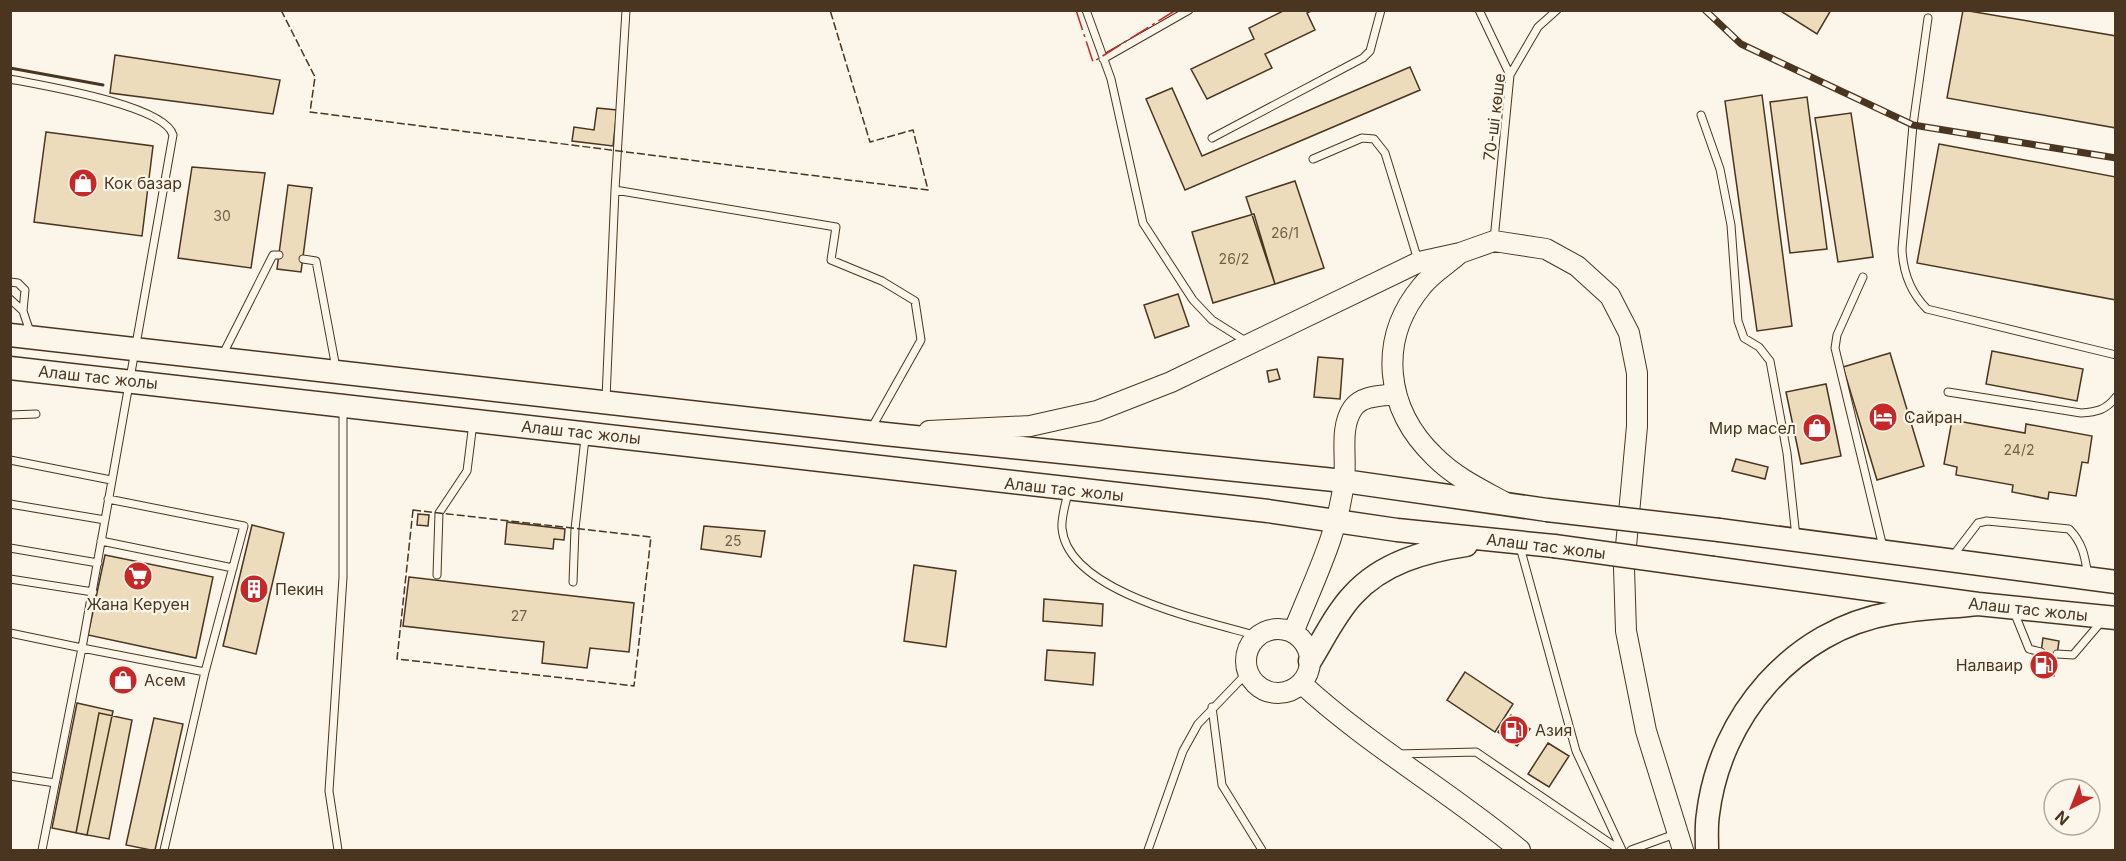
<svg xmlns="http://www.w3.org/2000/svg" width="2126" height="861" font-family="Inter,sans-serif">
<rect width="100%" height="100%" fill="#fbf6e9"/>
<path fill="#ecdcbc" stroke="#4a3520" stroke-width="1.5" d="M 1285,10 L 1313,10 L 1307,13 L 1315,30 L 1265,54 L 1272,68 L 1207,99 L 1191,69 L 1254,39 L 1249,28 Z
M 1779,10 L 1831,10 L 1817,34 Z
M 1963,10 L 2116,36 L 2116,128 L 1947,98 Z
M 115,55 L 280,80 L 273,114 L 110,93 Z
M 1410,67 L 1420,90 L 1185,190 L 1146,99 L 1172,88 L 1202,156 Z
M 1762,95 L 1792,326 L 1757,331 L 1725,101 Z
M 1807,97 L 1827,249 L 1790,253 L 1770,102 Z
M 597,108 L 617,110 L 613,146 L 572,141 L 574,127 L 594,130 Z
M 1851,113 L 1873,257 L 1838,262 L 1815,118 Z
M 46,132 L 153,146 L 142,236 L 34,222 Z
M 1939,144 L 2116,177 L 2116,300 L 1917,263 Z
M 192,167 L 265,173 L 251,268 L 178,258 Z
M 1295,181 L 1324,268 L 1275,284 L 1246,197 Z
M 288,185 L 312,188 L 301,272 L 277,269 Z
M 1254,214 L 1275,284 L 1213,303 L 1192,232 Z
M 1178,294 L 1189,326 L 1155,338 L 1144,305 Z
M 1992,351 L 2083,369 L 2077,401 L 1986,384 Z
M 1890,353 L 1924,466 L 1877,480 L 1843,367 Z
M 1318,357 L 1343,359 L 1340,399 L 1314,397 Z
M 1277,369 L 1280,379 L 1269,382 L 1267,371 Z
M 1826,384 L 1841,456 L 1801,464 L 1786,392 Z
M 1952,420 L 2025,433 L 2026,424 L 2092,436 L 2088,463 L 2082,462 L 2076,496 L 2049,492 L 2048,499 L 2012,492 L 2013,485 L 1956,475 L 1957,467 L 1944,464 Z
M 1736,459 L 1768,467 L 1765,479 L 1732,471 Z
M 418,514 L 429,515 L 428,526 L 417,525 Z
M 507,522 L 565,529 L 564,540 L 554,539 L 553,549 L 505,544 Z
M 252,525 L 284,533 L 256,654 L 223,646 Z
M 704,526 L 765,531 L 761,557 L 701,549 Z
M 105,555 L 213,577 L 196,658 L 88,635 Z
M 914,565 L 956,571 L 946,647 L 904,641 Z
M 409,577 L 634,603 L 629,652 L 590,648 L 587,668 L 542,663 L 544,642 L 403,626 Z
M 1044,599 L 1103,604 L 1102,626 L 1043,621 Z
M 2043,638 L 2059,641 L 2054,676 L 2038,674 Z
M 1047,650 L 1095,653 L 1093,685 L 1045,680 Z
M 1465,672 L 1513,704 L 1495,732 L 1447,700 Z
M 77,703 L 113,711 L 87,835 L 52,828 Z
M 99,713 L 132,720 L 109,839 L 76,833 Z
M 1511,715 L 1530,729 L 1517,746 L 1498,732 Z
M 154,718 L 183,724 L 155,850 L 151,850 L 126,845 Z
M 1548,743 L 1569,756 L 1549,787 L 1528,774 Z"/>
<g fill="none" stroke-linecap="round" stroke-linejoin="round">
<g stroke="#4a3520" stroke-width="9">
<path id="service" d="M 1086,10 L 1111,79 L 1143,223 L 1193,300 L 1212,320 L 1247,342
M 1479,10 L 1510,75
M 1928,18 L 1913,125 L 1902,249 C 1903,273 1910,292 1927,309 L 2116,355
M 1103,59 L 1189,10
M 10,79 C 40,85 165,105 173,135 L 105,520 L 10,504
M 1701,115 L 1720,169 L 1731,225 L 1738,321 L 1744,338 L 1759,347 L 1770,361 L 1787,453 L 1796,537
M 1212,138 L 1363,58 L 1370,51 L 1381,10
M 1313,159 L 1362,138 L 1374,139 L 1385,153 L 1418,260
M 615,190 L 626,10
M 1494,240 L 1510,75 L 1538,27 L 1557,10
M 303,259 L 316,261 L 336,368
M 1863,277 L 1837,335 L 1835,348 L 1883,547
M 10,282 L 18,283 L 25,290 L 23,311
M 10,299 L 23,311 L 30,332
M 223,354 L 273,255 L 279,255
M 1948,392 L 2081,413 C 2097,412 2106,410 2116,397
M 606,398 L 615,190 L 836,227 L 831,260 L 882,281 L 915,301 L 921,340 L 871,429
M 10,415 L 36,414
M 10,460 L 111,480
M 1068,492 C 1066,503 1061,517 1062,528 C 1067,593 1207,621 1258,636
M 108,499 L 244,526 L 205,672
M 101,541 L 233,568
M 1520,547 L 1576,751 L 1622,850
M 10,548 L 98,563
M 1952,557 L 1978,523 L 1987,521 L 2069,529 C 2083,543 2085,557 2088,576
M 437,575 L 439,513 L 467,471 L 473,423
M 10,579 L 93,592
M 573,582 L 575,529 L 585,438
M 2014,612 L 2029,649 L 2041,652
M 10,633 L 82,648 L 105,520
M 2057,654 L 2073,655 L 2102,621
M 1212,707 L 1222,785 L 1262,850
M 1398,754 L 1476,752 L 1620,850
M 10,776 L 55,783
M 42,850 L 82,648 L 205,672 L 164,850
M 338,850 L 329,791 L 343,577 L 343,411
M 1148,850 L 1183,751 L 1198,724 L 1248,672
M 1631,850 L 1675,834"/>
</g>
<g stroke="#4a3520" stroke-width="22">
<path id="secondary" d="M 1460,253 C 1448,264 1432,273 1422,286 C 1377,340 1385,409 1435,457 C 1455,477 1480,489 1504,502
M 929,431 L 1030,426 L 1097,411 L 1171,382 L 1419,262 L 1460,253 L 1494,241 L 1546,249 L 1577,266 L 1610,296 L 1629,333 L 1637,373 L 1637,426 L 1624,568 L 1626,631 L 1646,731 L 1683,850
M1246 661a32 32 0 1 1 64 0a32 32 0 1 1-64 0Z
M 1293,633 C 1312,584 1339,533 1344,480 C 1347,457 1339,428 1353,408 C 1362,395 1382,396 1396,394
M 1301,683 C 1368,745 1449,791 1520,850"/>
</g>
<g stroke="#4a3520" stroke-width="25">
<path id="primary" d="M 10,335 L 885,434 L 1344,481 L 1547,510
M 10,368 L 1268,511 L 1397,530 L 1554,546
M 1719,530 L 2116,582
M 1713,568 L 1978,604 L 2116,618
M 1310,661 C 1323,640 1336,613 1353,595 C 1382,563 1425,551 1466,545
M 1707,850 C 1707,839 1706,826 1708,814 C 1720,716 1793,630 1892,613 C 1920,608 1950,607 1978,604"/>
</g>
<use href="#service" stroke="#fbf6e9" stroke-width="7"/>
<use href="#secondary" stroke="#fbf6e9" stroke-width="20"/>
<use href="#primary" stroke="#fbf6e9" stroke-width="22"/>
<g stroke="#4a3520" stroke-width="7">
<path id="rail" d="M 1705,10 L 1741,44 L 1913,125 L 2116,158"/>
</g>
<use href="#rail" stroke="#fbf6e9" stroke-width="4.5" stroke-dasharray="14" stroke-linecap="butt"/>
<g stroke="#4a3520" stroke-width="25" stroke-linecap="butt">
<path id="primary-bridge" d="M 1547,510 L 1719,530
M 1554,546 L 1713,568"/>
</g>
<use href="#primary-bridge" stroke="#fbf6e9" stroke-width="22"/>
<path stroke="#4a3520" stroke-width="1.5" stroke-dasharray="8 3" stroke-linecap="butt" d="M 281,10 L 315,77 L 310,112 L 928,190 L 913,130 L 870,142 L 830,10
M 413,510 L 651,537 L 634,686 L 397,659 Z"/>
<path stroke="#4a3520" stroke-width="3" d="M 10,68 L 103,85"/>
<path stroke="#c62828" stroke-width="1.5" stroke-dasharray="21 4.5 3 4.5" stroke-linecap="butt" d="M 1076,10 L 1093,62 L 1176,10"/>
</g>
<defs>
<g id="shop-disc" transform="scale(1.5)"><circle r="9.5" fill="#c62828" stroke="#fbf6e9"/><path d="M-5-2.5h2.3a2.7 3.5 0 0 1 5.4 0H5L5.5 6h-11ZM-1.5-2.5h3a1.5 2.3 0 0 0-3 0Z" fill="#fff"/></g>
<g id="hotel-disc" transform="scale(1.5)"><circle r="9.5" fill="#c62828" stroke="#fbf6e9"/><path d="M-6-4.5h1.5V1H6V5H4.5V3h-9V5H-6ZM-4 0a1.8 1.8 0 1 1 3.6 0ZM.5 0V-2.5h3Q6-2.5 6 0Z" fill="#fff"/></g>
<g id="supermarket-disc" transform="scale(1.5)"><circle r="9.5" fill="#c62828" stroke="#fbf6e9"/><path d="M-6-5.5h2.5l.6 2H6L4.5 2H-2.5L-4.4-4H-6ZM-1.5 3.2a1.3 1.3 0 1 0 .1 0ZM3 3.2a1.3 1.3 0 1 0 .1 0Z" fill="#fff"/></g>
<g id="building-disc" transform="scale(1.5)"><circle r="9.5" fill="#c62828" stroke="#fbf6e9"/><path d="M-4-6H4V6H1V3H-1V6H-4ZM-2.5-4.3h1.7v1.8h-1.7ZM.8-4.3h1.7v1.8H.8ZM-2.5-1h1.7V.8h-1.7ZM.8-1h1.7V.8H.8Z" fill="#fff"/></g>
<g id="fuel-disc" transform="scale(1.5)"><circle r="9.5" fill="#c62828" stroke="#fbf6e9"/><path d="M-5.5-6h7V0h2V4h1.3V-2.5L3-4.5l.8-.8L6-3V5H2.5V1h-1V6h-7ZM-4.2-4.7v3.2H.2V-4.7Z" fill="#fff"/></g>
</defs>
<g fill-rule="evenodd">
<use href="#shop-disc" x="83" y="183"/>
<use href="#hotel-disc" x="1883" y="417"/>
<use href="#shop-disc" x="1817" y="428"/>
<use href="#supermarket-disc" x="138" y="576"/>
<use href="#building-disc" x="254" y="589"/>
<use href="#fuel-disc" x="2044" y="665"/>
<use href="#shop-disc" x="123" y="680"/>
<use href="#fuel-disc" x="1514" y="730"/>
</g>
<g text-anchor="middle" dominant-baseline="central" stroke-width="4.5" stroke-linejoin="round" paint-order="stroke">
<g font-size="14" fill="#725f47">
<text x="222" y="215">30</text>
<text x="1285" y="232">26/1</text>
<text x="1234" y="258">26/2</text>
<text x="2019" y="449">24/2</text>
<text x="733" y="540">25</text>
<text x="519" y="615">27</text>
</g>
<g font-size="16" fill="#4a3520" stroke="#fbf6e9">
<text transform="translate(1494 117) rotate(-83)">70-ші көше</text>
<text transform="translate(98 377) rotate(6)">Алаш тас жолы</text>
<text transform="translate(581 432) rotate(6)">Алаш тас жолы</text>
<text transform="translate(1064 489) rotate(6)">Алаш тас жолы</text>
<text transform="translate(1546 546) rotate(7)">Алаш тас жолы</text>
<text transform="translate(2028 609) rotate(6)">Алаш тас жолы</text>
</g>
<g font-size="16" fill="#4a3520" stroke="#fbf6e9" text-anchor="start">
<text x="104" y="183">Кок базар</text>
<text x="1904" y="417">Сайран</text>
<text x="1796" y="428" text-anchor="end">Мир масел</text>
<text x="275" y="589">Пекин</text>
<text x="138" y="604" text-anchor="middle">Жана Керуен</text>
<text x="2023" y="665" text-anchor="end">Налваир</text>
<text x="144" y="680">Асем</text>
<text x="1535" y="730">Азия</text>
</g>
</g>
<rect width="2126" height="861" fill="none" stroke="#4a3520" stroke-width="24"/>
<g transform="translate(2072 807) rotate(222)"><circle r="28" fill="#fbf6e9" stroke="#b4a999" stroke-width="1.5"/>
<path d="M0-4.5L10 22L0 15L-10 22Z" fill="#c62828"/>
<text y="-9" font-size="16" font-weight="bold" text-anchor="middle" fill="#4a3520">N</text>
</g>
</svg>
